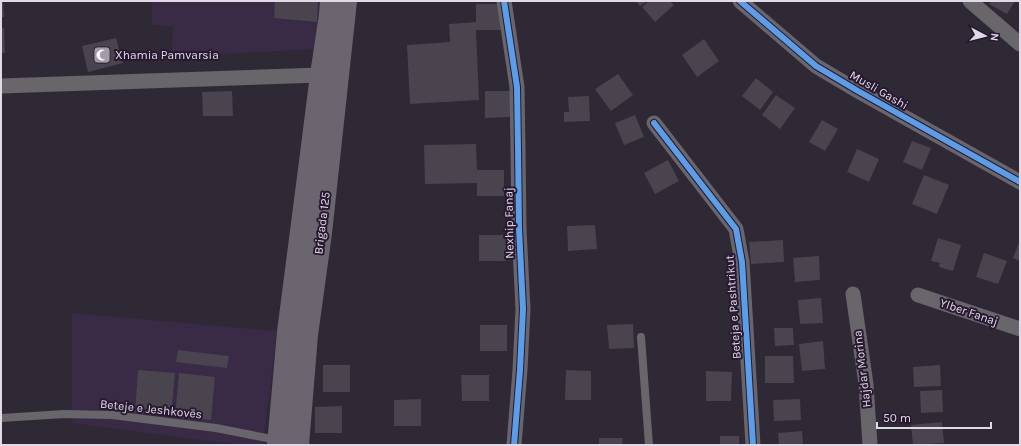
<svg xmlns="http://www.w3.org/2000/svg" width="1021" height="446" font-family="Karla,sans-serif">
<rect width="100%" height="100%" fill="#2f2835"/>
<path fill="#392a45" d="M 152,1 L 321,1 L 315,49 L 171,57 L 173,26 L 152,25 Z
M 72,313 L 277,331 L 263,445 L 241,445 L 72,423 Z"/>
<path fill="#49444e" d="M 1,1 L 3,1 L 4,17 L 1,17 Z
M 275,1 L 318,1 L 317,22 L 274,18 Z
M 636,1 L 647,1 L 640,6 Z
M 649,1 L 670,1 L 674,5 L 655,22 L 642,7 Z
M 991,1 L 1015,1 L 1007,14 L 989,4 Z
M 476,4 L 503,4 L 503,30 L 476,30 L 479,100 L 410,104 L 407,45 L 450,42 L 449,24 L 476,22 Z
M 1,28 L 4,28 L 5,53 L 1,53 Z
M 116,38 L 123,63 L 88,72 L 82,46 Z
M 704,39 L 719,61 L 697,77 L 682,55 Z
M 618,74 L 633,95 L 611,111 L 595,89 Z
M 756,78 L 773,92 L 760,110 L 742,96 Z
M 232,91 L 233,116 L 203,116 L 202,92 Z
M 485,91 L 512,91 L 513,117 L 485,118 Z
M 776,95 L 795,108 L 780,129 L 762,115 Z
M 589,96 L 590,121 L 564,122 L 564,112 L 569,112 L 568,97 Z
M 635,115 L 644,137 L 624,145 L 615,123 Z
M 822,120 L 838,129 L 825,151 L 809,142 Z
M 912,141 L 931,148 L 922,170 L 903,162 Z
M 476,144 L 477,170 L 504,170 L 504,196 L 477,196 L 477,183 L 425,184 L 424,145 Z
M 857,149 L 879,159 L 869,182 L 847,172 Z
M 668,160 L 679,181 L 655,194 L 644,173 Z
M 924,175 L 949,185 L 937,214 L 912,204 Z
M 595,225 L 597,249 L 568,251 L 567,226 Z
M 479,235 L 506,235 L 506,261 L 479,261 Z
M 938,238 L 961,245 L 953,271 L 939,267 L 940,263 L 931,261 Z
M 783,240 L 784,262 L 751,264 L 749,242 Z
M 1020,240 L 1020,261 L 1013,258 Z
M 984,253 L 1007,261 L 998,284 L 976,277 Z
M 819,256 L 820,280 L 795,282 L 793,258 Z
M 821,298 L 823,323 L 800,324 L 798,300 Z
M 633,324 L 634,348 L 609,349 L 607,325 Z
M 480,325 L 507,325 L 507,351 L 480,351 Z
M 774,328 L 793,328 L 794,345 L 775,346 Z
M 823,341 L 825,369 L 802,371 L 799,344 Z
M 178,350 L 229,356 L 227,368 L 176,362 Z
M 765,356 L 793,356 L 794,383 L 765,383 Z
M 323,365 L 350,365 L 350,392 L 323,392 Z
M 940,365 L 941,386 L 914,387 L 913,367 Z
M 138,370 L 175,373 L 171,416 L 135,413 Z
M 566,370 L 591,371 L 591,400 L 565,400 Z
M 706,371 L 732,372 L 731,401 L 706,401 Z
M 179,373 L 215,377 L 211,420 L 175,417 Z
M 461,375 L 489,375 L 489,401 L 462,401 Z
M 942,390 L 943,412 L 921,413 L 920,391 Z
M 421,399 L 421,426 L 394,426 L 394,400 Z
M 800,399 L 801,420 L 774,421 L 773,400 Z
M 342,406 L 342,433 L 315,433 L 315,407 Z
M 942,422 L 944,443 L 913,445 L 911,425 Z
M 802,431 L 803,445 L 779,445 L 778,433 Z
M 720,436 L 739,436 L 739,445 L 720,445 Z
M 599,438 L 623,438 L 622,445 L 599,445 Z"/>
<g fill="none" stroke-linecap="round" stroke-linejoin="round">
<path stroke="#68656b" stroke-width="8" d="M 641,337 L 649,445
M 1,418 L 64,414 L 112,415 L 216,428 L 277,440"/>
<path stroke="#68656b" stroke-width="15" d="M 504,1 L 517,87 L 518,149 L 519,228 L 523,309 L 520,370 L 514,445
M 740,1 L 816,66 L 858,91 L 1020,182
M 970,1 L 1020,44
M 1,86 L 321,75
M 654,123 L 736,229 L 742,262 L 753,445
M 853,294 L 866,384 L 870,445
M 918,295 L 1020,329"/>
<path stroke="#6a656e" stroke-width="22" d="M 278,445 L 288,332 L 311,154 L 321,75 L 330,15 L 331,1
M 298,445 L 307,335 L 321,233 L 346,1"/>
<g stroke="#271930" stroke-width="8">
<path id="cycleway" d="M 504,1 L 517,87 L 518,149 L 519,228 L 523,309 L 520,370 L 514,445
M 740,1 L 816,66 L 858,91 L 1020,182
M 654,123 L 736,229 L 742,262 L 753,445"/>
</g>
<use href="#cycleway" stroke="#5a9eea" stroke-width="6"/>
</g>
<defs>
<g id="mosque-square" transform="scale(0.9)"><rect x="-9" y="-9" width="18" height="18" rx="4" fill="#a39ba9" stroke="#271930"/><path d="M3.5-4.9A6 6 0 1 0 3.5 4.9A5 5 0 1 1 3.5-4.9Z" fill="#fff"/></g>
</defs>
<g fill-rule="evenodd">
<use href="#mosque-square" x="102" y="55"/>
</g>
<g text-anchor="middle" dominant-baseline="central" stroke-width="4" stroke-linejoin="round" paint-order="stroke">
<g font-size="12" fill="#e1d9e8" stroke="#271930" text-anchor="start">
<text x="115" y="55">Xhamia Pamvarsia</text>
</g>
<g font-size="12" fill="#e1d9e8" stroke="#271930">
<text transform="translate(879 90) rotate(30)">Musli Gashi</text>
<text transform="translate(322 223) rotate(-83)">Brigada 125</text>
<text transform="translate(509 223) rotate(-91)">Nexhip Fanaj</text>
<text transform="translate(733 307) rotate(-94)">Beteja e Pashtrikut</text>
<text transform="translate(969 312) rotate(19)">Ylber Fanaj</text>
<text transform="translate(862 369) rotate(-97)">Hajdar Morina</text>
<text transform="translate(151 409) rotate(6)">Beteje e Jeshkovës</text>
</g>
</g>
<rect width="1021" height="446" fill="none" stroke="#e1d9e8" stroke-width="4"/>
<g transform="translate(985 36) rotate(97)" stroke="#271930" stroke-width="3" paint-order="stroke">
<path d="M0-3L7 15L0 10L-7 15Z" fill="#e1d9e8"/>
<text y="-6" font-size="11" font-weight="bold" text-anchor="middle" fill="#e1d9e8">N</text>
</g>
<path d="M877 422v6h114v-6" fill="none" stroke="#e1d9e8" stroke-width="2"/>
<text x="883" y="422" font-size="12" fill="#e1d9e8" stroke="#271930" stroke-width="3" paint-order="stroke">50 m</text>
</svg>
